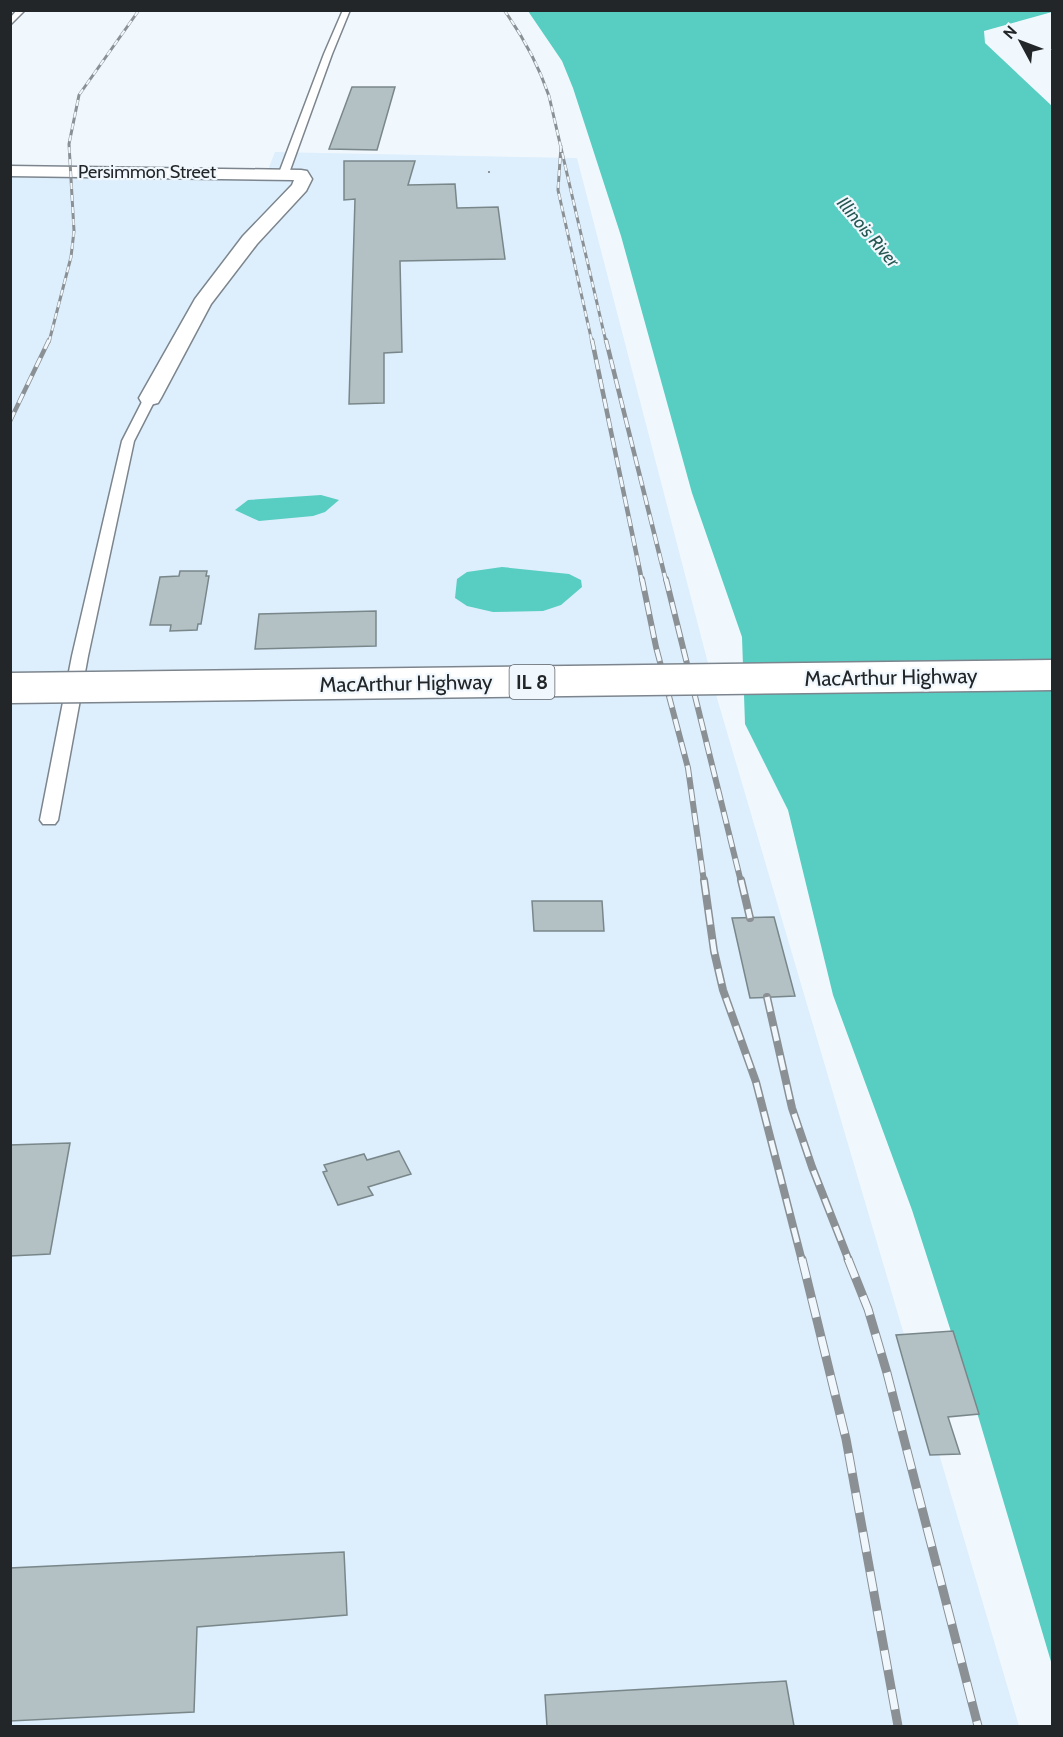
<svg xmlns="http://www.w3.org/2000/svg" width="1063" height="1737" font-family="Cabin,sans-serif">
<rect width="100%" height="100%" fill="#f1f8fd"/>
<path fill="#ddeefc" d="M 275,152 L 577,158 L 717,698 L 1019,1726 L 11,1726 L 11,176 L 265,177 Z"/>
<path fill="#58cdc2" d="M 528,11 L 1052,11 L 1052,12 L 984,31 L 985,43 L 1052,106 L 1052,1665 L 979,1419 L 912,1210 L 833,995 L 788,810 L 745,724 L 742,637 L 692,493 L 621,236 L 573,88 L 562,61 Z
M 321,495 L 339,500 L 325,512 L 313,516 L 259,521 L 235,510 L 248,500 Z
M 502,567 L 569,574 L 581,580 L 582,587 L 561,605 L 543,611 L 493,612 L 467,606 L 455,598 L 457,579 L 467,572 Z"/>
<path fill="#b3c1c5" stroke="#79878a" stroke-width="1.5" d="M 352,87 L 395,87 L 377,150 L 329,149 Z
M 344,161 L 415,161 L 408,185 L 455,184 L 457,208 L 498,207 L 505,259 L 400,261 L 402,352 L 384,353 L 384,403 L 349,404 L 355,199 L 344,200 Z
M 180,571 L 207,571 L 206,576 L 209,576 L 201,624 L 198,624 L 197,630 L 170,631 L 171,625 L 150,625 L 160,577 L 179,576 Z
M 376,611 L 376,646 L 255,649 L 259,614 Z
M 532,901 L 602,901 L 604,931 L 534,931 Z
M 774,917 L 795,996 L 750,998 L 732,918 Z
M 70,1143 L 50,1254 L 10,1256 L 10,1145 Z
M 399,1151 L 411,1174 L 368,1187 L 373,1195 L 338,1205 L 323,1172 L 327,1171 L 324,1165 L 364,1154 L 367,1160 Z
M 953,1331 L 979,1414 L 948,1417 L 960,1454 L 930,1455 L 896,1335 Z
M 344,1552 L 347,1615 L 197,1627 L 194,1712 L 10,1721 L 10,1568 Z
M 786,1681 L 794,1726 L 547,1726 L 545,1695 Z"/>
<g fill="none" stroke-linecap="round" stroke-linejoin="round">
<g stroke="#7c858d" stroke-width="3">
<path id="lane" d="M 17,10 L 25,10 L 10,25 L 10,18 Z
M 343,10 L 350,10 L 332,54 L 289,173 L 281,175 L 279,173 L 324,54 Z
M 150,394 L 156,398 L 134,441 L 88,656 L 58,820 L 55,824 L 43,824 L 40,820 L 72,656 L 122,441 L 144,398 Z"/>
</g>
<g stroke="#7c858d" stroke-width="3">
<path id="street" d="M 10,166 L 301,170 L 307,171 L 312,179 L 306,191 L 257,244 L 211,304 L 161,398 L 158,403 L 150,405 L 142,403 L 139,398 L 195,299 L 243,236 L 292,185 L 294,180 L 10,176 Z"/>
</g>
<path stroke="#8e9498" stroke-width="2" stroke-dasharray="2 2" stroke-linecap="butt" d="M 489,171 L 489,174"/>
<use href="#lane" fill="#fff" fill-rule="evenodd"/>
<use href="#street" fill="#fff" fill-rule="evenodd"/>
<g stroke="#8a9094" stroke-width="3">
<path id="rail-far4" d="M 504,10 C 524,38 538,64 549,96 L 606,342
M 561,146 L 558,190 L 592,342
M 49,342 L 71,257 L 74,231 L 69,144 L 79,95 L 139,10"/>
</g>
<g stroke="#8a9094" stroke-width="4.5">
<path id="rail-far3" d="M 592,340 L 642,581
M 606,340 L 666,581
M 10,421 L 49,340"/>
</g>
<g stroke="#8a9094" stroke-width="6">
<path id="rail-far2" d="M 642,579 L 656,647 L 688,768 L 704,882
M 666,579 L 741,882"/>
</g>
<g stroke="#8a9094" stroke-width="8">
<path id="rail-far1" d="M 704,880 L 714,951 L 723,990 L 756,1082 L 802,1261
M 741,880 L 750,918
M 767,997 L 792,1108 L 812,1167 L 849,1261"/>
</g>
<g stroke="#8a9094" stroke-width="9">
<path id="rail" d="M 802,1259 L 846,1439 L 898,1726
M 848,1259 L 868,1309 L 887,1373 L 978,1726"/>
</g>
<use href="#rail-far4" stroke="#f1f8fd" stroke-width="2" stroke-dasharray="6" stroke-linecap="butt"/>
<use href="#rail-far3" stroke="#f1f8fd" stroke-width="3" stroke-dasharray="10" stroke-linecap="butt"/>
<use href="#rail-far2" stroke="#f1f8fd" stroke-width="4" stroke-dasharray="12" stroke-linecap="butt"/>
<use href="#rail-far1" stroke="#f1f8fd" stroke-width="5" stroke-dasharray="15" stroke-linecap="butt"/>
<use href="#rail" stroke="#f1f8fd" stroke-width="7" stroke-dasharray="20" stroke-linecap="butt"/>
<g stroke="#7c858d" stroke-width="33" stroke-linecap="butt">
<path id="primary-bridge" d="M 10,688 L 1052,675"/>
</g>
<use href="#primary-bridge" stroke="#fff" stroke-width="30"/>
</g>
<g text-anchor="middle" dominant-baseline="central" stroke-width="4.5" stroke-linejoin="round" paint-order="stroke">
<g font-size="18" fill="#222629" stroke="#f1f8fd">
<text x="147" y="172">Persimmon Street</text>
</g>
<g font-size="18" font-style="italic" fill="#255752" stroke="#f1f8fd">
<text transform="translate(868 232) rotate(50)">Illinois River</text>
</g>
<rect fill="#f1f8fd" stroke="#606569" stroke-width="1.5" x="509.5" y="665" width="45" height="34" rx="4.5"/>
<g font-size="20" font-weight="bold" fill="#222629">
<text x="532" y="682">IL 8</text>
</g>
<g font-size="21" fill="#222629" stroke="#f1f8fd">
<text transform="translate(891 677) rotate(-1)">MacArthur Highway</text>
<text transform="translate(406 683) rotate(-1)">MacArthur Highway</text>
</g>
</g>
<rect width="1063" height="1737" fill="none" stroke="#222629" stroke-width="24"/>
<g transform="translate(1021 42) rotate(311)" stroke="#f1f8fd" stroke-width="4.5" paint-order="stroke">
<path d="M0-4.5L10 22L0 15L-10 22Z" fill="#222629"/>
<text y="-9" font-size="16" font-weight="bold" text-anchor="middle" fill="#222629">N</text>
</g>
</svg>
